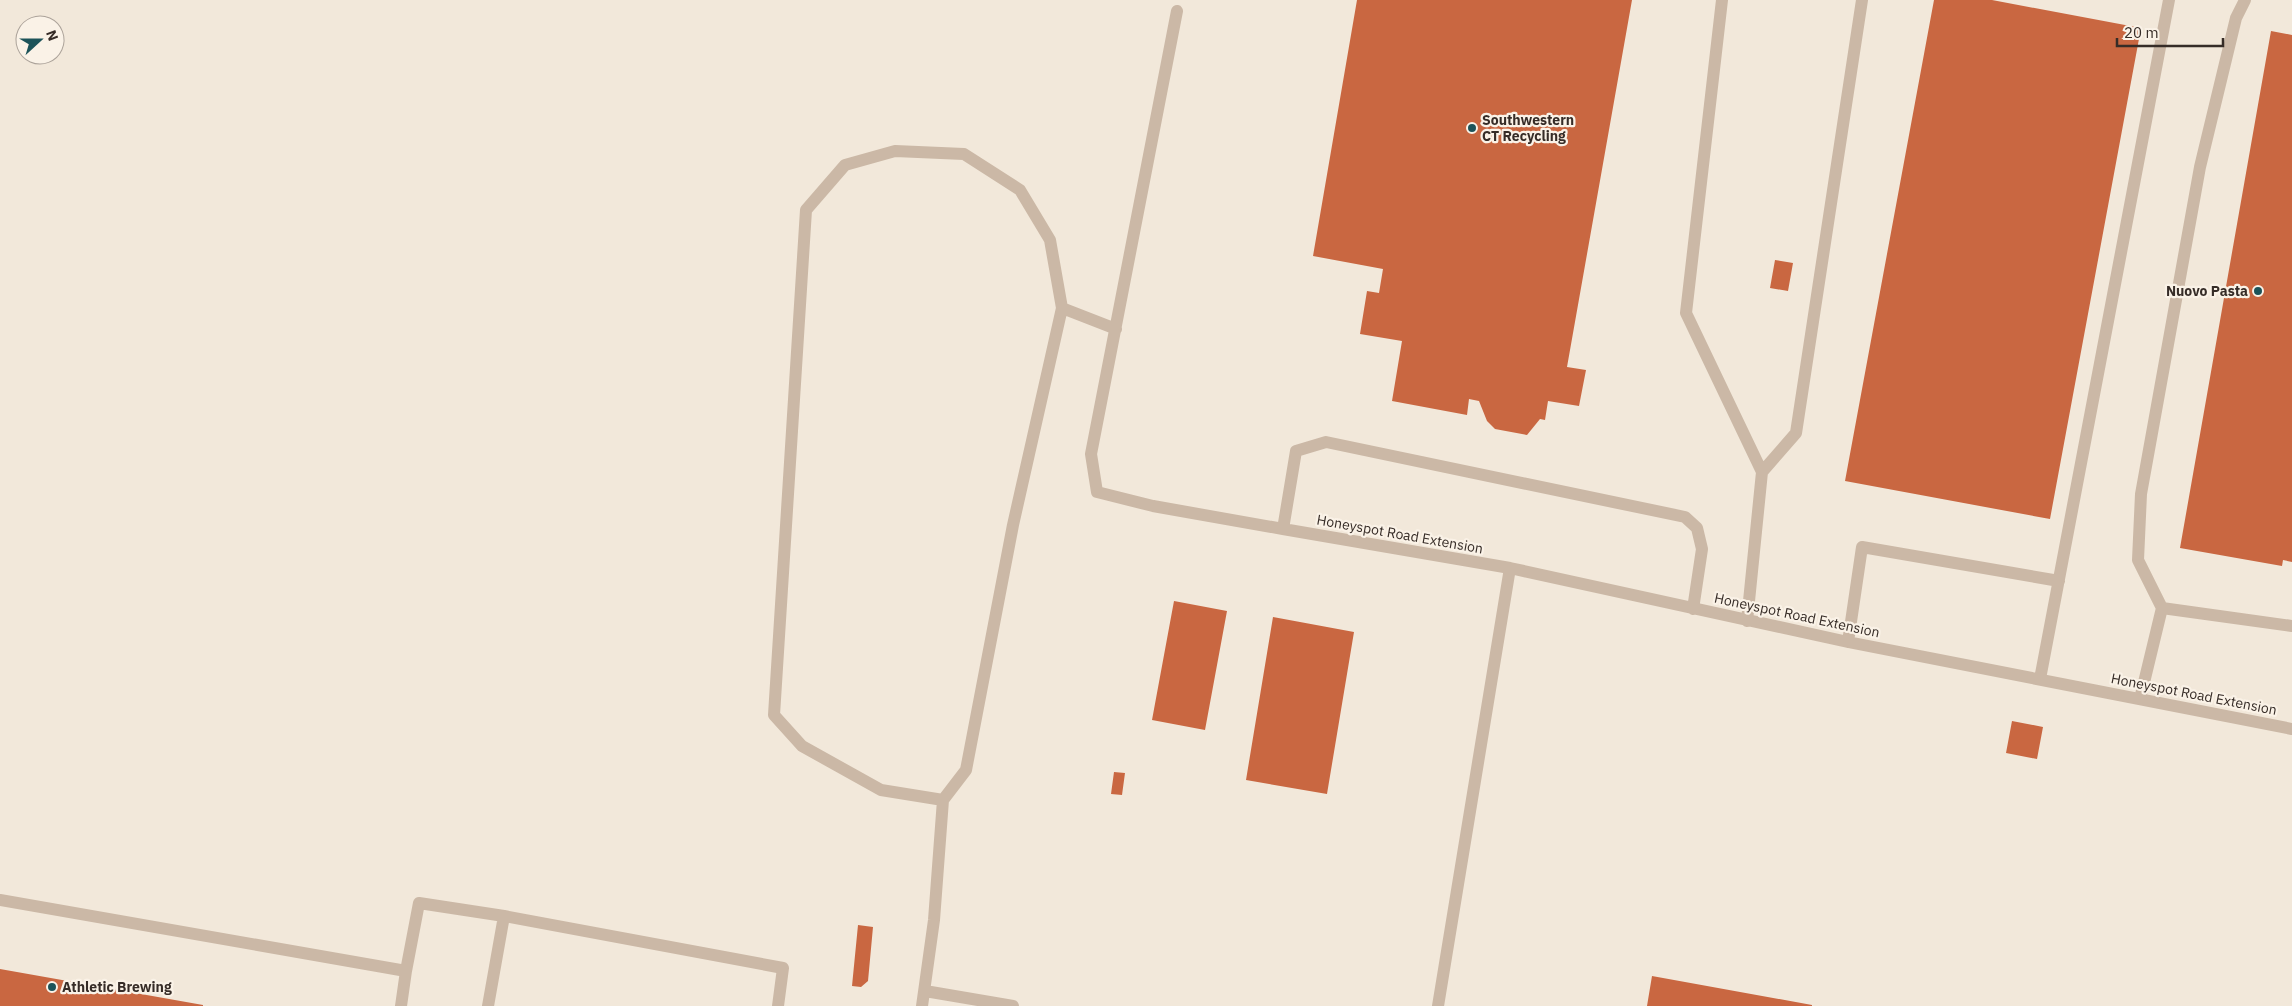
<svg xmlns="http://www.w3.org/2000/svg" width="2292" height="1006" font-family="'IBM Plex Sans',sans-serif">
<rect width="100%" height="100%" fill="#f2e8da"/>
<path fill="#c96741" d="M 1357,0 L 1632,0 L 1567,367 L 1586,370 L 1579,406 L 1548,401 L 1545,420 L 1540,419 L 1527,435 L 1495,429 L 1487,421 L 1479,401 L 1469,399 L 1467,415 L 1392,401 L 1402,341 L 1360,334 L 1367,291 L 1379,293 L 1383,269 L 1313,256 Z
M 1934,0 L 1992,0 L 2141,28 L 2050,519 L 1845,481 Z
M 2271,31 L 2292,35 L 2292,562 L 2283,560 L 2282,566 L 2180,548 Z
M 1775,260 L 1793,263 L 1788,291 L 1770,288 Z
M 1174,601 L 1227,611 L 1205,730 L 1152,720 Z
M 1273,617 L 1354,632 L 1327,794 L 1246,780 Z
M 2012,721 L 2043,727 L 2037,759 L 2006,753 Z
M 1114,772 L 1125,773 L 1122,795 L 1111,794 Z
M 858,925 L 873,927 L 868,981 L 861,987 L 852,986 Z
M 0,969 L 203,1005 L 203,1006 L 0,1006 Z
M 1652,976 L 1812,1005 L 1812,1006 L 1647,1006 Z"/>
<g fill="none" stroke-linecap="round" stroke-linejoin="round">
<path stroke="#cbb8a6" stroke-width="12" d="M 1722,0 L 1686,313 L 1762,472 L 1747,621
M 1177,11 L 1091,454 L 1097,492 L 1153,506 L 1283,529 L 1510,568 L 1848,642 L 2292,729
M 1762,472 L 1796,433 L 1862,0
M 1283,529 L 1296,451 L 1326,442 L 1685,517 L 1697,528 L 1702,549 L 1693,609
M 2162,608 L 2138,560 L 2141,494 L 2200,167 L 2236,18 L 2245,0
M 1848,642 L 1862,547 L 2059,581
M 2040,679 L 2169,0
M 2140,699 L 2162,608 L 2292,626
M 943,800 L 966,770 L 1013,525 L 1062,308
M 0,900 L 406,971 L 401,1006
M 406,971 L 419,903 L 504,916
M 925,991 L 1013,1006
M 488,1006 L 504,916 L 783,968 L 778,1006
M 922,1006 L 934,920 L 943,800 L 881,790 L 802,746 L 774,715 L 806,210 L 845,165 L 895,151 L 964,154 L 1020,190 L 1050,240 L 1062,308 L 1116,329
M 1438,1006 L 1510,568"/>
</g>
<g fill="#1c5359" stroke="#faf2e7" stroke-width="2">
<circle cx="1472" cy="128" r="5"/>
<circle cx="2258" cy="291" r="5"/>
<circle cx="52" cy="987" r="5"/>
</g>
<g text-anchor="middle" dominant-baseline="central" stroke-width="4.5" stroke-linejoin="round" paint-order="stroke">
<g font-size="14" font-weight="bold" fill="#362c27" stroke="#faf2e7" text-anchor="start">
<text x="1482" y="120">Southwestern<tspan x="1482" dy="16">CT Recycling</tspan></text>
<text x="2248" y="291" text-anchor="end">Nuovo Pasta</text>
<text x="62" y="987">Athletic Brewing</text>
</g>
<g font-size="14" fill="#362c27" stroke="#faf2e7">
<text transform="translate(1400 534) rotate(10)">Honeyspot Road Extension</text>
<text transform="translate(1797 615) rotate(12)">Honeyspot Road Extension</text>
<text transform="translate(2194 694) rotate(11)">Honeyspot Road Extension</text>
</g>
</g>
<g transform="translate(40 40) rotate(69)"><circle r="24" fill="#faf2e7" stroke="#aca39a"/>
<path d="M0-4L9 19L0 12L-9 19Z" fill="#1c5359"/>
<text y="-8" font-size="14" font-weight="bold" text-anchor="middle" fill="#362c27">N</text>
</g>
<path d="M2117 38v8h106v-8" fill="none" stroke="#362c27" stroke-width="2.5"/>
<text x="2124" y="38" font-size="15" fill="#362c27" stroke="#faf2e7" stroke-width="4" paint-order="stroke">20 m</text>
</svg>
